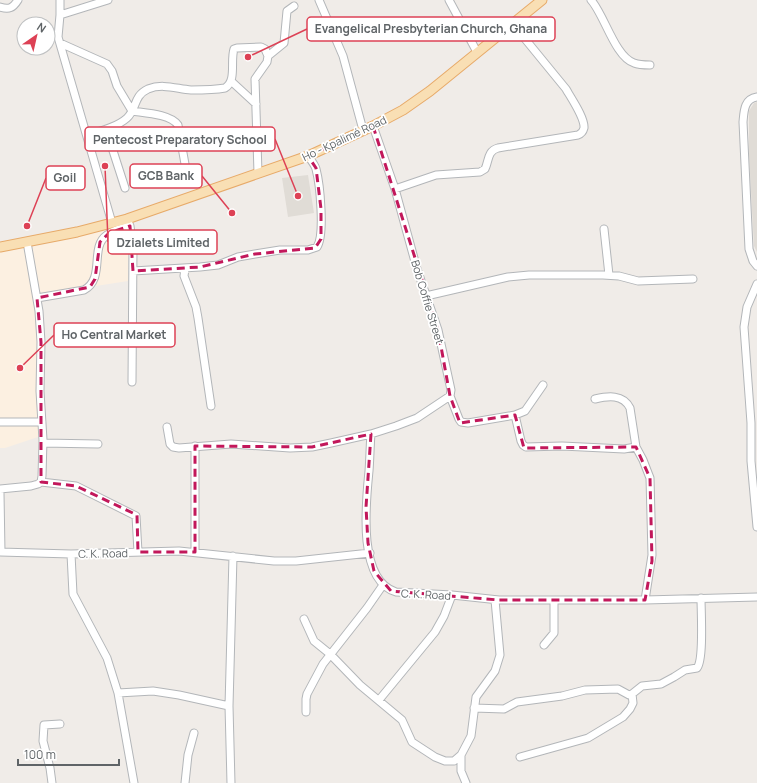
<svg xmlns="http://www.w3.org/2000/svg" width="757" height="783" font-family="Manrope,sans-serif">
<rect width="100%" height="100%" fill="#f0ece8"/>
<path fill="#fcf0e1" d="M 128,216 L 128,281 L 83,288 L 42,299 L 38,437 L 5,448 L 0,448 L 0,252 L 46,244 Z"/>
<path fill="#e0dcd6" d="M 757,102 L 757,252 L 754,246 L 749,155 L 749,111 L 754,103 Z
M 308,175 L 314,213 L 288,217 L 282,178 Z"/>
<g fill="none" stroke-linecap="round" stroke-linejoin="round">
<g stroke="#b3b6b9" stroke-width="9">
<path id="minor" d="M 108,0 L 60,15 L 58,37 L 112,223
M 319,0 L 343,56 L 363,130
M 449,0 L 477,52
M 591,0 C 604,14 615,57 634,63 C 639,65 645,65 650,65
M 0,7 C 9,10 13,8 18,0
M 60,15 L 60,0
M 60,43 L 107,64 L 112,71 L 117,86 L 132,111 C 145,113 170,114 178,125 L 185,164
M 268,56 L 284,43 L 287,11 L 294,6
M 231,81 L 256,104
M 757,97 C 744,99 744,111 743,122 L 749,249 L 753,261 L 757,266
M 373,126 L 395,189 L 417,269 L 438,330 L 451,390 L 450,396 L 417,418 L 396,426 L 371,434 C 370,446 370,458 369,471 C 366,502 357,580 396,592 L 452,595 L 499,600 L 645,600 L 757,597
M 106,129 L 125,188
M 87,135 C 100,131 117,127 127,118 C 137,109 133,96 148,89 C 163,83 177,89 191,90 C 202,90 214,90 225,88 C 237,81 230,61 234,49 L 237,48 L 261,47 L 265,49 L 268,56 L 267,62 L 255,79 L 258,173
M 395,189 L 436,175 L 480,172 L 485,169 C 489,161 487,151 498,148 L 578,135 C 581,134 583,132 584,128 C 585,118 571,98 566,89 L 512,23
M 127,219 L 130,226 L 133,248 L 132,382
M 604,229 L 609,275
M 185,269 L 184,276 L 196,307 L 198,318 L 211,406
M 133,271 L 200,267 L 218,265 L 238,257 L 255,254 L 280,250 L 308,250 L 317,247 C 325,235 320,184 316,169 C 315,165 311,160 308,156
M 757,284 L 747,307 L 744,327 L 751,423 L 751,461 L 757,527
M 426,296 L 508,277 L 529,275 L 603,275 L 619,276 L 638,281 L 693,279
M 37,298 L 84,290 C 106,278 89,247 107,235 C 113,230 123,228 130,226
M 450,396 L 459,419 L 461,422 L 468,423 L 515,415 L 525,411 L 543,385
M 595,399 C 608,396 623,394 630,408 L 636,447 L 643,460 L 650,478 L 652,555 L 645,600
M 515,415 L 521,441 L 523,445 L 526,447 L 562,446 L 624,449 L 636,447
M 0,422 L 42,422
M 167,427 L 170,444 L 173,447 L 179,448 L 231,444 L 290,448 L 312,447 L 331,443 L 371,434
M 43,443 L 98,444
M 195,446 L 195,552
M 41,482 L 76,486 L 136,516 L 138,552
M 0,489 L 31,486 L 38,484 L 41,482 L 42,476 L 43,440 L 40,391 L 41,342 L 39,311 L 27,242
M 0,493 L 1,552
M 0,552 L 71,554 L 179,551 L 274,561 L 296,561 L 370,553
M 71,554 L 73,594 L 107,658 L 118,693 L 134,783
M 304,619 L 314,641 L 330,654 L 360,685 L 402,720 L 412,742 L 435,757 L 445,761 L 454,761 L 461,755
M 544,645 L 554,633 L 554,600
M 118,693 L 153,691 L 179,695 L 229,706
M 379,700 L 435,632 L 444,616 L 452,595
M 474,708 L 504,709 L 517,702 L 562,696 L 585,690 L 618,689 L 629,695 L 632,694 L 642,686 L 661,684 L 674,677 L 685,670 L 697,668 C 704,660 701,611 701,598
M 306,712 L 306,699 L 307,694 L 323,664 L 367,608 L 383,585
M 520,757 L 588,738 L 623,717 L 630,709 L 633,703 L 632,694
M 52,783 L 50,768 L 43,741 L 44,725 L 60,724
M 185,783 L 188,755 L 194,733
M 231,783 L 229,706 L 233,556
M 466,783 L 461,771 L 461,755 L 471,736 L 476,697 L 495,671 L 500,655 L 495,600"/>
</g>
<g stroke="#e7aa69" stroke-width="11">
<path id="major" d="M 0,247 L 77,232 L 127,219 L 308,156 L 373,126 L 403,110 L 430,91 L 542,0"/>
</g>
<use href="#minor" stroke="#fff" stroke-width="7"/>
<use href="#major" stroke="#f9dfb4" stroke-width="9"/>
</g>
<path fill="none" stroke="#c2185b" stroke-width="3" stroke-dasharray="8 5" stroke-linejoin="round" d="M 373,126 L 438,330 L 450,396 L 460,423 L 515,415 L 524,448 L 636,447 L 650,478 L 652,561 L 645,600 L 499,600 L 391,591 L 374,571 L 368,543 L 366,507 L 371,434 L 312,447 L 195,446 L 195,552 L 138,552 L 137,515 L 76,486 L 41,482 L 41,342 L 37,298 L 90,287 L 95,279 L 100,242 L 109,233 L 130,226 L 133,271 L 200,267 L 255,254 L 315,248 L 321,239 L 321,209 L 316,168 L 308,156 Z"/>
<g text-anchor="middle" dominant-baseline="central" stroke-width="3.5" stroke-linejoin="round" paint-order="stroke">
<g font-size="11" fill="#5f6467" stroke="#fff">
<text transform="translate(344 138) rotate(-25)">Ho - Kpalimé Road</text>
<text transform="translate(428 302) rotate(73)">Bob Coffie Street</text>
<text transform="translate(103 553) rotate(-1)">C. K. Road</text>
<text transform="translate(426 594) rotate(3)">C. K. Road</text>
</g>
</g>
<path fill="none" stroke="#dd4155" stroke-width="1.5" d="M248 57L307 29M298 196L275 139M232 213L202 176M27 226L46 178M105 166L108 242M20 368L54 335"/>
<g fill="#dd4155" stroke="#fff" stroke-width="1.5">
<circle cx="248" cy="57" r="4"/>
<circle cx="298" cy="196" r="4"/>
<circle cx="232" cy="213" r="4"/>
<circle cx="27" cy="226" r="4"/>
<circle cx="105" cy="166" r="4"/>
<circle cx="20" cy="368" r="4"/>
</g>
<g fill="#fff" stroke="#dd4155" stroke-width="1.5">
<rect x="307" y="17" width="248" height="24" rx="4"/>
<rect x="85" y="127" width="190" height="24" rx="4"/>
<rect x="130" y="164" width="72" height="24" rx="4"/>
<rect x="46" y="166" width="39" height="24" rx="4"/>
<rect x="108" y="230" width="109" height="24" rx="4"/>
<rect x="54" y="323" width="121" height="24" rx="4"/>
</g>
<g font-size="12" text-anchor="middle" font-weight="bold" fill="#5f6467">
<text x="431" y="33">Evangelical Presbyterian Church, Ghana</text>
<text x="180" y="144">Pentecost Preparatory School</text>
<text x="166" y="180">GCB Bank</text>
<text x="65" y="182">Goil</text>
<text x="163" y="247">Dzialets Limited</text>
<text x="114" y="339">Ho Central Market</text>
</g>
<g transform="translate(36 36) rotate(34)"><circle r="19" fill="#ffffff" stroke="#bfc1c2"/>
<path d="M0-3L7 15L0 10L-7 15Z" fill="#dd4155"/>
<text y="-6" font-size="11" font-weight="bold" text-anchor="middle" fill="#5f6467">N</text>
</g>
<path d="M18 759v6h101v-6" fill="none" stroke="#5f6467" stroke-width="2"/>
<text x="24" y="759" font-size="12" fill="#5f6467" stroke="#ffffff" stroke-width="3" paint-order="stroke">100 m</text>
</svg>
